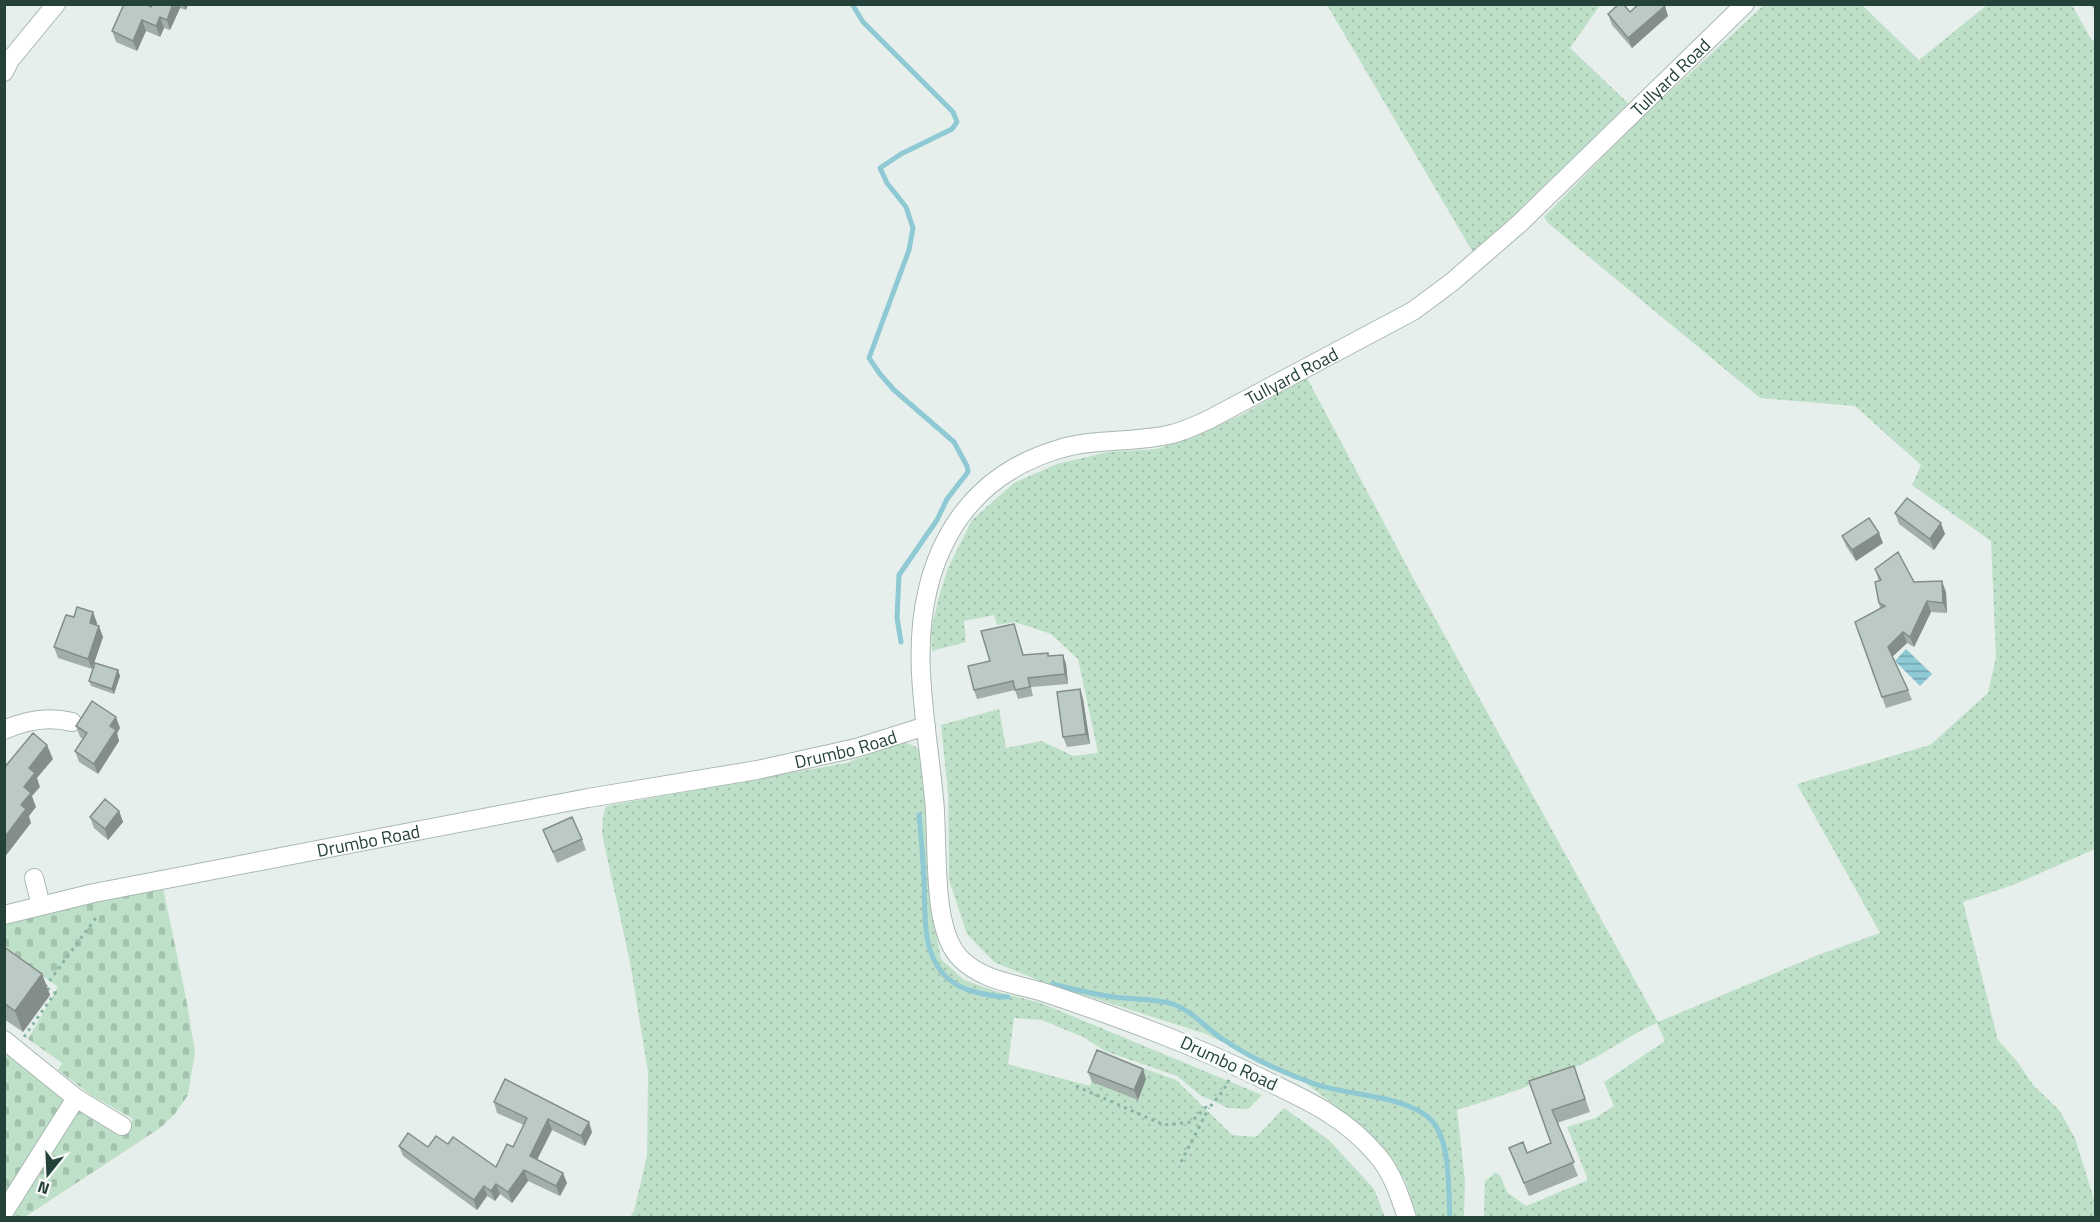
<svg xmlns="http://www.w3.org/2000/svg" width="2100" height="1222" font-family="'Titillium Web',sans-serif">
<defs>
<pattern id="grass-dots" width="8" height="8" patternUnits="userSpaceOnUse" patternTransform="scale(1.5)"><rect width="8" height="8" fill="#bfe0c8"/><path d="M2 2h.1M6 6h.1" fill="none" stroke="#a4c1ad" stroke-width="1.8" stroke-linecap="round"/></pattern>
<pattern id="cemetery-stones" width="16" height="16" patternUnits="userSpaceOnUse" patternTransform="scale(1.5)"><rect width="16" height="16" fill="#bfe0c8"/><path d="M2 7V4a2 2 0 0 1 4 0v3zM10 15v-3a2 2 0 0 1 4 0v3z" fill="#a4c1ad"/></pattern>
<pattern id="water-rules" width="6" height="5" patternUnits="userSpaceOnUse" patternTransform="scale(1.5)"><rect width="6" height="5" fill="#8ec9d4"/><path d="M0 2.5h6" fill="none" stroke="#74a5ad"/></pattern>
</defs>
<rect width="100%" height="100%" fill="#e6efeb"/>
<path fill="url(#grass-dots)" d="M 1327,5 L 1600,5 L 1570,48 L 1629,104 L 1474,254 Z
M 1764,5 L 1862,5 L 1919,60 L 1987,5 L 2072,5 L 2092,41 L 2095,39 L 2095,849 L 2018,883 L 1963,902 L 1998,1040 L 2016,1060 L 2034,1086 L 2059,1110 L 2075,1138 L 2095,1203 L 2095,1217 L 1484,1217 L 1485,1181 L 1495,1173 L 1500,1175 L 1507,1192 L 1526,1206 L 1588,1180 L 1567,1127 L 1595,1118 L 1614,1106 L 1604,1082 L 1665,1041 L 1657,1023 C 1630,1034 1607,1053 1580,1065 C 1540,1083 1498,1097 1457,1110 L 1465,1181 L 1464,1217 L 1417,1217 L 1405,1180 L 1383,1149 L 1333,1104 L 1304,1082 L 1206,1034 L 1040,981 L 994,962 L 967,934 L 949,880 L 948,793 L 941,725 L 999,709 L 1006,748 L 1042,741 L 1073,756 L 1098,753 L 1078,659 L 1051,634 L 1015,622 L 997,625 L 994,615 L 964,621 L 966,642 L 932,651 L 931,631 L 938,600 L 948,568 L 972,520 L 1014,483 L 1057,464 L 1108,452 L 1156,449 L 1189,439 L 1243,414 L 1307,378 L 1418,587 L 1658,1022 L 1818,955 L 1880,933 L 1797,784 L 1930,745 L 1988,693 L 1996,657 L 1991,541 L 1912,485 L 1921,465 L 1855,406 L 1760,398 L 1548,223 L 1544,217 L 1635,124 Z
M 905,742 L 916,747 L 921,753 L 931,833 L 934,923 L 941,959 L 964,980 L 998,992 L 1041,1003 L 1262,1095 L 1248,1109 L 1228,1108 L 1200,1095 L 1177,1076 L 1105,1051 L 1085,1038 L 1042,1020 L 1014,1018 L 1008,1064 L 1090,1086 L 1099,1052 L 1176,1080 L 1232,1135 L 1256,1137 L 1284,1108 L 1329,1140 L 1374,1189 L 1385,1217 L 630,1217 L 634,1211 L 647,1156 L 648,1072 L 630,962 L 602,834 L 603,816 L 606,806 L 846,763 Z"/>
<path fill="url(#cemetery-stones)" d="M 163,888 L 186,998 L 195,1052 L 188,1095 L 174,1115 L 160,1128 L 25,1217 L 5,1217 L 5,1053 L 121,1136 L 133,1119 L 91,1095 L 58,1070 L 62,1063 L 28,1039 L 58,987 L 5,949 L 5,920 Z"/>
<path fill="url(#water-rules)" d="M 1906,649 L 1932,674 L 1920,686 L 1895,661 Z"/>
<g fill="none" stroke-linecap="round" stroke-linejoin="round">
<path stroke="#8ec9d4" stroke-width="5" d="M 852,4 L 863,22 L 953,112 L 957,122 L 952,129 L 901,154 L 880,168 L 887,183 L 906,207 L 913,228 L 909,250 L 869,358 L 880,374 L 894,390 L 954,442 L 967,466 L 968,472 L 947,499 L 937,520 L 899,575 L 897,618 L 901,642
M 919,815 C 921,836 923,858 924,879 C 926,921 919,972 968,990 C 982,994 994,997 1008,997
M 1052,984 C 1072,989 1093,994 1114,997 C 1134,1000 1153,998 1173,1004 C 1192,1011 1205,1027 1221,1038 C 1249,1057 1283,1073 1315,1084 C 1347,1096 1409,1095 1432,1121 C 1451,1142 1448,1189 1450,1218"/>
<g stroke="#a8b8b2" stroke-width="20">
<g id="minor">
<path d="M 4,72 L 10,60 L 56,4"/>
<path d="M 4,730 C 26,720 49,716 72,722"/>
<path d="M 34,878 L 41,906"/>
<path id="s1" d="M 4,915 L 94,893 L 588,798 L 757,770 L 856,748 L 926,726"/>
<path d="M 4,1040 L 76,1098 L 122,1126"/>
<path d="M 4,1212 L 76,1098"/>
<path id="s2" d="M 1407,1218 C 1400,1196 1392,1172 1377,1155 C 1346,1118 1309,1101 1267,1081 C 1197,1046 1123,1019 1049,994 C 1019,984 984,982 961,959 C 930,930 939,841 934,799 C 930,757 923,715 921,673 C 916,570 955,480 1059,449 C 1095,438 1136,443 1172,434 C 1184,431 1197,425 1208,420 L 1413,311 L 1452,282 L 1520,223 L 1745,4"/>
</g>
</g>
<path stroke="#86b3a5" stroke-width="3" stroke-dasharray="3 4.5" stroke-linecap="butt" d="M 45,987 L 98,915
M 24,1037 L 55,993 L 45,987
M 1076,1086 L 1164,1125 L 1191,1122 L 1206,1107 L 1209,1108 L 1223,1091 L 1229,1080
M 1181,1162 L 1209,1108"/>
<use href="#minor" stroke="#fff" stroke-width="18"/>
</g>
<path fill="#a1aea9" d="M 152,4 L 188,4 L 186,10 L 180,8 L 170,30 L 164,28 L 160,37 L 146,31 L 137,51 L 116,42 L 112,31 L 151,7 Z
M 2089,4 L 2096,4 L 2096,10 Z
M 1630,12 L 1668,16 L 1632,48 L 1612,25 L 1608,14 Z
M 1895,513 L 1945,534 L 1934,550 L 1899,524 Z
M 1842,536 L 1883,543 L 1856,561 L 1846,546 Z
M 1875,569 L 1946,592 L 1947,613 L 1931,612 L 1914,647 L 1907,643 L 1892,657 L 1908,690 L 1912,700 L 1886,708 L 1855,622 L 1880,609 L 1879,603 L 1879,581 Z
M 74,617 L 97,623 L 96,625 L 103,637 L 92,669 L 58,658 L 54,647 Z
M 1014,624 L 1023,655 L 1049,656 L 1063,655 L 1066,664 L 1068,684 L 1031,687 L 1033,696 L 1018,699 L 1015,690 L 977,699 L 974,690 L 990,661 Z
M 118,670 L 120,676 L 114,694 L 91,686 L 89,681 Z
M 1080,689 L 1083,699 L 1090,744 L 1067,747 L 1063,737 Z
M 76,726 L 120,728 L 117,733 L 119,741 L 98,774 L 79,762 L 75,751 L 83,739 L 80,737 Z
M 119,811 L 123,822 L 108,840 L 94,828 L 90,817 Z
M 543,830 L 582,839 L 586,850 L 557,863 Z
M 4,947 L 42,974 L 50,995 L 23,1032 L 4,1019 Z
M 1574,1066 L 1590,1112 L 1557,1123 L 1578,1176 L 1529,1196 L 1509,1148 L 1527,1153 L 1551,1143 L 1529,1081 Z
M 1088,1072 L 1146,1079 L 1138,1100 L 1092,1082 Z
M 494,1102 L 592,1132 L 585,1146 L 552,1130 L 537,1159 L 567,1183 L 560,1196 L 528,1181 L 512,1203 L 500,1194 L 495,1201 L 487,1196 L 477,1210 L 403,1156 L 399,1146 L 428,1147 L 448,1144 L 496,1167 L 513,1147 L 524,1125 L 497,1113 Z"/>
<path fill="#838d89" d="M 173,4 L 179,4 L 180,8 L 170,30 L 167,20 Z
M 184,4 L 188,4 L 186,10 Z
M 1665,6 L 1668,16 L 1632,48 L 1628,38 Z
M 160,17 L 164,28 L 160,37 L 156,26 Z
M 142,20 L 146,31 L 137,51 L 133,41 Z
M 1941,523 L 1945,534 L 1934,550 L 1930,539 Z
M 1879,533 L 1883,543 L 1856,561 L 1852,550 Z
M 1942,581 L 1946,592 L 1947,613 L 1943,603 Z
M 1927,601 L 1931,612 L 1914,647 L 1910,637 Z
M 93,612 L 97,623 L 94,634 L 90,623 Z
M 99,626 L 103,637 L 92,669 L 88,659 Z
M 1903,632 L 1907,643 L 1891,658 L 1888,647 Z
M 1063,655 L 1066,664 L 1068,684 L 1065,674 Z
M 118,670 L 120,676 L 114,694 L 112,689 Z
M 1080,689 L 1083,699 L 1090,744 L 1086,734 Z
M 116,717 L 120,728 L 117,733 L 119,741 L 98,774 L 94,764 L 110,726 Z
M 47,745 L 53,759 L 37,778 L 40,787 L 32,796 L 36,807 L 29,816 L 31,823 L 4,858 L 4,838 L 21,805 L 24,787 L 29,768 Z
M 119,811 L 123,822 L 108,840 L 105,829 Z
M 42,974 L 50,995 L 23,1032 L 15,1011 Z
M 1143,1069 L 1146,1079 L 1138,1100 L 1134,1090 Z
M 548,1119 L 552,1130 L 534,1166 L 530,1156 Z
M 589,1122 L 592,1132 L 585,1146 L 581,1136 Z
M 524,1170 L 528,1181 L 512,1203 L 508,1192 Z
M 563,1173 L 567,1183 L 560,1196 L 556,1186 Z
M 496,1184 L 500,1194 L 495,1201 L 491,1191 Z
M 484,1186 L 487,1196 L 477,1210 L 474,1200 Z"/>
<path fill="#bbcac4" stroke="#838d89" stroke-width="1.5" d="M 124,4 L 146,4 L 151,7 L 152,4 L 173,4 L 167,20 L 160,17 L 156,26 L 142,20 L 133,41 L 112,31 Z
M 1619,4 L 1623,4 L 1630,12 L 1639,4 L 1663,4 L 1665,6 L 1628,38 L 1608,14 Z
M 1907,498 L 1941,523 L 1930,539 L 1895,513 Z
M 1869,518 L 1879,533 L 1852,550 L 1842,536 Z
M 1898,552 L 1914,582 L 1942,581 L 1943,603 L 1927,601 L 1910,637 L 1903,632 L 1888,647 L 1908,690 L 1882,697 L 1855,622 L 1885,606 L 1879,603 L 1875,582 L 1881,580 L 1875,569 Z
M 77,607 L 93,612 L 90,623 L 99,626 L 88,659 L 54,647 L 66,615 L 74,617 Z
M 1014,624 L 1023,655 L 1048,653 L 1048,656 L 1063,655 L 1065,674 L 1028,678 L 1030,687 L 1015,690 L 1013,681 L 974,690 L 968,666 L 990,661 L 981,631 Z
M 95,663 L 118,670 L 112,689 L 89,681 Z
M 1080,689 L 1086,734 L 1063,737 L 1057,692 Z
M 92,701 L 116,717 L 110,726 L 116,730 L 94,764 L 75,751 L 87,733 L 76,726 Z
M 33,733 L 47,745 L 29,768 L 35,773 L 24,787 L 31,793 L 21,805 L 26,809 L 4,838 L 4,768 Z
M 105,799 L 119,811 L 105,829 L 90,817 Z
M 572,817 L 582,839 L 553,852 L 543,830 Z
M 4,947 L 42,974 L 15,1011 L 4,1003 Z
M 1097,1050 L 1143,1069 L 1134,1090 L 1088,1072 Z
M 1574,1066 L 1585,1099 L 1552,1110 L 1574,1162 L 1524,1183 L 1509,1148 L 1523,1142 L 1527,1153 L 1551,1143 L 1529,1081 Z
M 505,1079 L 589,1122 L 581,1136 L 548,1119 L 530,1156 L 563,1173 L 556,1186 L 524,1170 L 508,1192 L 496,1184 L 491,1191 L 484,1186 L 474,1200 L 399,1146 L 408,1133 L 428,1147 L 436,1136 L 448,1144 L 453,1137 L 496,1167 L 507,1144 L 513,1147 L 527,1118 L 494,1102 Z"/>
<g text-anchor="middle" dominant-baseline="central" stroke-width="6" stroke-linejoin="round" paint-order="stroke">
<g font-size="18" fill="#24423a" stroke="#f7fbf9">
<text stroke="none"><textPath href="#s2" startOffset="1846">Tullyard Road</textPath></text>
<text stroke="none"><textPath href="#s2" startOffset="1360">Tullyard Road</textPath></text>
<text stroke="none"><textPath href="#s1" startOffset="858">Drumbo Road</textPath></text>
<text stroke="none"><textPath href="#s1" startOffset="372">Drumbo Road</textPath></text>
<text transform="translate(1229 1063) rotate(25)">Drumbo Road</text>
</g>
</g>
<rect width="2100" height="1222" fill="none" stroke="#24423a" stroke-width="12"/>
<g transform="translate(48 1174) rotate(198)" stroke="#f7fbf9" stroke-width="4.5" paint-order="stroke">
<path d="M0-4.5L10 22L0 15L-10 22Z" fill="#24423a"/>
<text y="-9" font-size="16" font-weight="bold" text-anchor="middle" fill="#24423a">N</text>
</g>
</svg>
